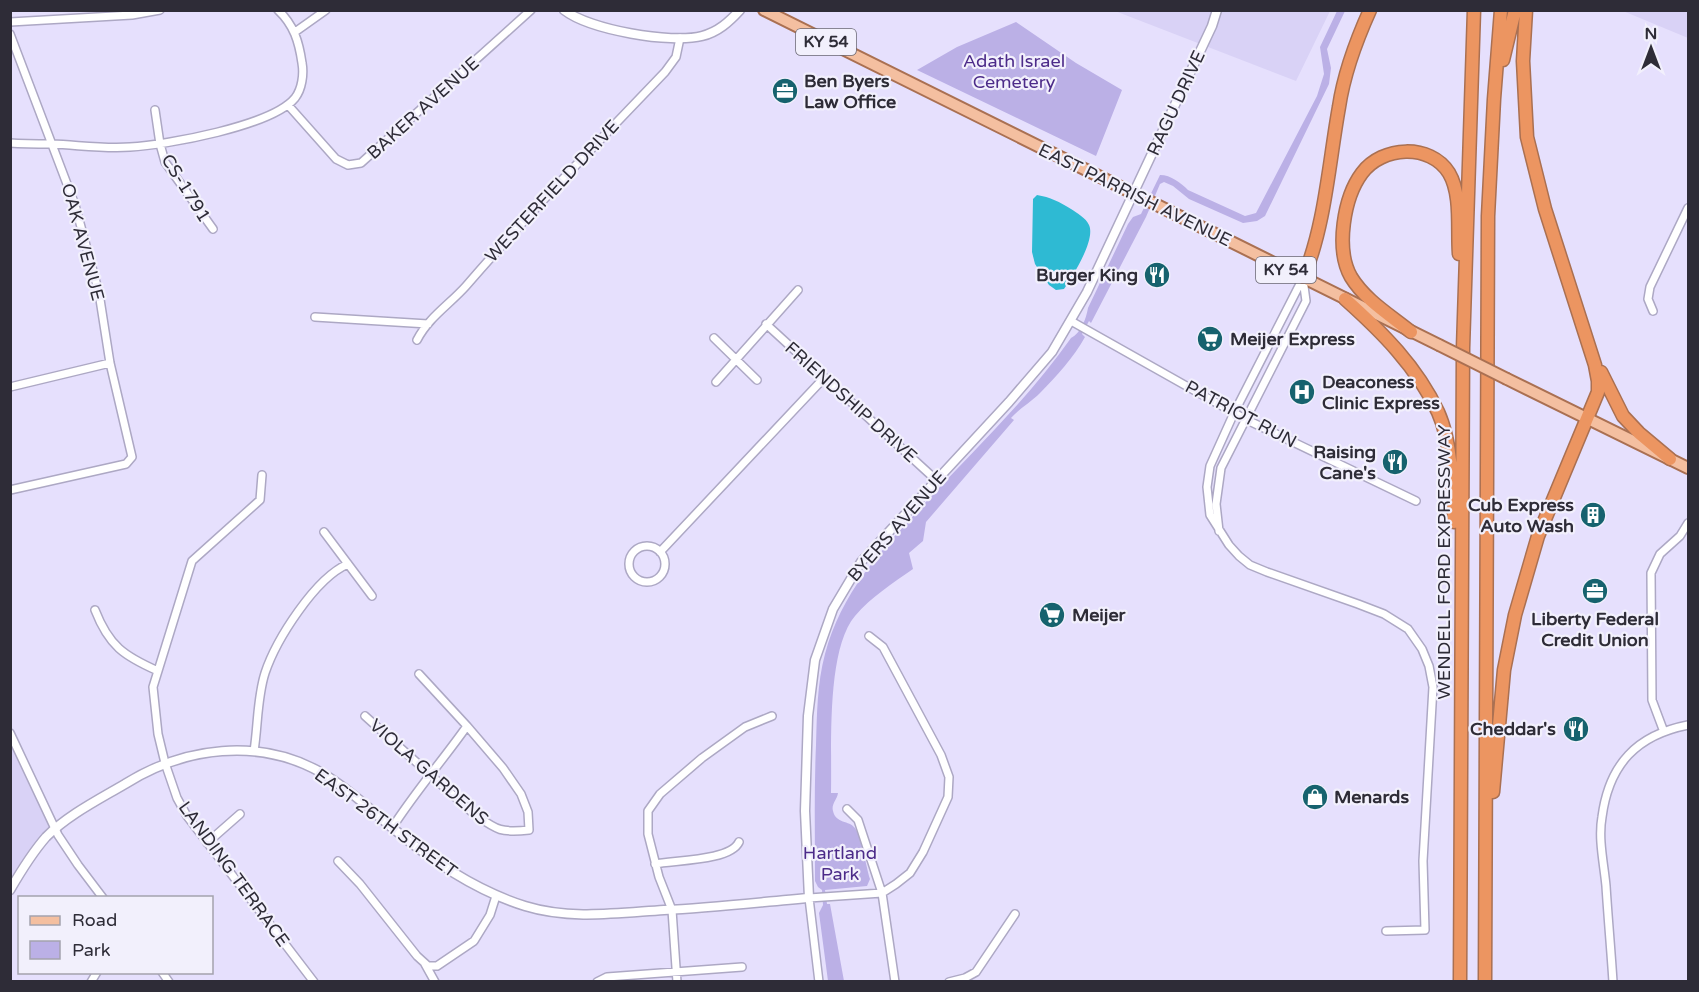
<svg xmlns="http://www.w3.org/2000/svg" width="1699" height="992" font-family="'Varela Round',sans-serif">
<rect width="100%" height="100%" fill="#e6e0fd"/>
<path fill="#d9d2f6" d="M 1115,11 L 1330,11 L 1296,81 Z
M 1623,11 L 1688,11 L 1688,38 Z
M 11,733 L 55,829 L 11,890 Z"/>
<path fill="#bbb0e6" d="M 1337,11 L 1345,11 L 1327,49 L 1331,68 L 1329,84 L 1265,216 L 1257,221 L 1243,223 L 1189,199 L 1173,186 L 1164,182 L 1160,184 L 1146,217 L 1091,323 L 1089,321 L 1082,334 L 1085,337 C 1074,357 1056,377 1040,393 C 1030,403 1020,408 1011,418 L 1014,420 L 926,522 L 923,541 L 909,553 L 913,569 C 893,583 871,597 855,616 C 826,650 832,748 831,793 L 838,793 C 837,800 831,804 833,811 C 836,824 849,820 855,828 C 862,839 866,866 870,879 L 867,886 L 825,890 L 827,904 L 830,904 L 844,981 L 828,981 L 819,913 L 823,905 L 822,890 L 818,887 L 815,881 C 815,835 814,790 816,745 C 817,714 817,684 825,654 C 842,591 881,551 924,504 C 974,450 1029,398 1071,338 C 1081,333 1086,319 1088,308 L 1128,224 L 1133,217 L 1141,214 L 1160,175 C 1171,175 1181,183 1188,190 L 1245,216 L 1256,213 L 1317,96 L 1324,74 L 1320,47 Z
M 1016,22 L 1076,63 L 1122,90 L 1096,156 L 917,70 L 957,47 Z"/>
<path fill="#2ebad3" d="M 1037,195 C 1050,197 1060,202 1071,209 C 1077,213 1086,218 1089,225 C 1096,240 1072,277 1064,289 L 1056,290 L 1049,285 L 1035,264 L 1032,252 L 1033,199 Z"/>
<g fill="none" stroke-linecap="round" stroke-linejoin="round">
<g stroke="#ada8c4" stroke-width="10">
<path id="minor" d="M 10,22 L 132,15 L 160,10
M 295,32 L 326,10
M 10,34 L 75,205 L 99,293 L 110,363 L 132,457 L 126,464 L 10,490
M 288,105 L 336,159 L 348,165 L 361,163 L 531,10
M 155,110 L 160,144 L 165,162 L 213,229
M 10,143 C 24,144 38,144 52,144 C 78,145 104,149 130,147 C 166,145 272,126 295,98 C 302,89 304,74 302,63 C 299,42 294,25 278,10
M 1303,278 L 1234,413 L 1210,466 L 1207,487 L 1210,515 L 1229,545 L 1239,556 L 1250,565 L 1267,572 L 1358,604 L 1384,614 L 1408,629 L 1422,649 L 1429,666 L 1433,687 L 1423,861 L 1425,930 L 1386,931
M 1653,311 L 1648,299 L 1650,287 L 1688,208
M 315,317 L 428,324
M 1071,321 L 1245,419 L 1416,501
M 766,324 L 935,479
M 714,338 L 757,380
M 417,340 C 428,318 450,304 466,286 C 530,212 598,142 665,72 L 676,57 L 680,38
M 716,382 L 798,290
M 10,387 L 110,363
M 262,475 L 260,500 L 192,561 L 153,687 L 158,734 L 165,763 L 177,798 L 187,816 L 314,982
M 1219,531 L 1216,504 L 1221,468 L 1306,301 L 1303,279
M 324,532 L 372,596
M629 564a18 18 0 1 1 36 0a18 18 0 1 1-36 0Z
M 660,552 L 824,378
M 95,610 C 109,646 124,656 158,671
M 365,716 L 474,814 C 497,830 500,833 529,830 L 528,812 L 521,794 L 503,768 L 467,726 L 419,674
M 1664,732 L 1652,700 L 1651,573 L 1660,554 L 1680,536 L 1688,523
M 10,733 L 58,835 L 78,865 L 103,898
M 254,751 C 258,726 257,698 265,673 C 276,640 315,578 348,564
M 847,809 L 858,820 L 882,893 L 895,982
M 392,828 C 415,792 443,760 467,726
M 207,843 L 240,814
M 338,861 L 360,884 L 417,956 L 428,966 L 437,966 L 474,941 L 490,915 L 496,896
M 655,864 C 675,860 730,861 739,842
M 425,964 L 435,982
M 162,972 L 169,982
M 91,982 L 97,972
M 597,982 L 607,977 L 742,967
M 677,982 L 672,910 L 659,877 L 648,834 L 648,811 L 660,794 L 702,758 L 745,727 L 772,716
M 819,982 L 809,898 L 882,893 L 896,884 L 910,873 L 923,852 L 948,797 L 949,777 L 941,755 L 883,647 L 869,636
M 949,982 L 965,978 L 976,972 L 1015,914
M 1613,982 C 1611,950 1608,918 1606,886 C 1604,864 1598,839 1602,817 C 1609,764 1637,735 1688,725"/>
</g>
<g stroke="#ada8c4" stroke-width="11">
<path id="tertiary" d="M 564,10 C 590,30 671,44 702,36 C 718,32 729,22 740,10
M 10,890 C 21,871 32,853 46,837 C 68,815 98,800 125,784 C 184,747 259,737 322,773 C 347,788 368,807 390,826 C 431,860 474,890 525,906 C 570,920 618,913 664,910 C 712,908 761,902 809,898 L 805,811 L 808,716 L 815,660 L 833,609 L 861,562 L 1009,402 L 1052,352 L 1087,292 L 1212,26 L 1217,10"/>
</g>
<g stroke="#aa7052" stroke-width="14">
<path id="primary" d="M 764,10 L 1439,345
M 1507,379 L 1688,468"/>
</g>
<g stroke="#aa7052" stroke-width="15">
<path id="motorway" d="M 1503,60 L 1515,10
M 1303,278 C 1325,227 1329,162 1339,107 C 1344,73 1356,41 1370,10
M 1345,299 C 1382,332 1417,367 1438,412 C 1452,443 1453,489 1454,522
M 1411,332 C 1390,315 1365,300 1351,277 C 1335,249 1344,197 1362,173 C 1382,146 1430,143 1449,173 C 1462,195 1457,229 1459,254
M 1601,372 L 1623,416 L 1639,433 L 1670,459
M 1493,792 L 1504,670 L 1515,615 L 1538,536 L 1598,392 L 1598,381 L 1595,365 L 1545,209 L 1527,137 L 1523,61 L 1526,10
M 1460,982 L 1463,348 L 1474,10
M 1485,982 L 1488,216 L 1494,99 L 1501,10"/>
</g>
<use href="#minor" stroke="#fff" stroke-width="7"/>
<use href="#tertiary" stroke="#fff" stroke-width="8"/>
<use href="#primary" stroke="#f4bfa0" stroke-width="10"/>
<use href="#motorway" stroke="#ec9561" stroke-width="12"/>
<g stroke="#aa7052" stroke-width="14" stroke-linecap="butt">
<path id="primary-bridge" d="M 1439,345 L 1507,379"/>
</g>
<use href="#primary-bridge" stroke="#f4bfa0" stroke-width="10"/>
</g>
<defs>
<g id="office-disc" transform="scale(1.35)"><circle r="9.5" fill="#16626e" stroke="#f2f0fc"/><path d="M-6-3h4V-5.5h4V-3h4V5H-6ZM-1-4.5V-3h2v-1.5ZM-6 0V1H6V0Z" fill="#fff"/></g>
<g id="restaurant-disc" transform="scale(1.35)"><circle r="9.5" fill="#16626e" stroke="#f2f0fc"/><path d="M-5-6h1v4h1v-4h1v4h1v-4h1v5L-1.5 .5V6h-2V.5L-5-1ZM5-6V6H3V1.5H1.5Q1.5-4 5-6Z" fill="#fff"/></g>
<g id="supermarket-disc" transform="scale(1.35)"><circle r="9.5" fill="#16626e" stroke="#f2f0fc"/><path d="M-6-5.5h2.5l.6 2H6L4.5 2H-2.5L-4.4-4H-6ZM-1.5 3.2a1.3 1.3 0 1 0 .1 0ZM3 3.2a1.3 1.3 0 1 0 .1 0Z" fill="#fff"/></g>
<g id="hospital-disc" transform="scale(1.35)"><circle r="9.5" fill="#16626e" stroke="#f2f0fc"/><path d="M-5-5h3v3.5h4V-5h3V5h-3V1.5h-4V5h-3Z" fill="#fff"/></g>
<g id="building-disc" transform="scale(1.35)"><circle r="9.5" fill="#16626e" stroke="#f2f0fc"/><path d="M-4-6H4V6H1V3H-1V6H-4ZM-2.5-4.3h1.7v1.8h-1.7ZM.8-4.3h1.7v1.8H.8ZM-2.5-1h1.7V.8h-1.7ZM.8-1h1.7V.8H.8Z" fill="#fff"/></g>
<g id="shop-disc" transform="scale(1.35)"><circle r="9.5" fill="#16626e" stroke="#f2f0fc"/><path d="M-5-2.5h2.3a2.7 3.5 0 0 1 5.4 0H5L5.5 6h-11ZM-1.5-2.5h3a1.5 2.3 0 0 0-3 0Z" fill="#fff"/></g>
</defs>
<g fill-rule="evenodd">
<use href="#office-disc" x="785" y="91"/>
<use href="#restaurant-disc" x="1157" y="275"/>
<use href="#supermarket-disc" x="1210" y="339"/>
<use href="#hospital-disc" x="1302" y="392"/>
<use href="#restaurant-disc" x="1395" y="462"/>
<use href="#building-disc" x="1593" y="515"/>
<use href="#office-disc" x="1595" y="591"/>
<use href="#supermarket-disc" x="1052" y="615"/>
<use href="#restaurant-disc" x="1576" y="729"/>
<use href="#shop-disc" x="1315" y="797"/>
</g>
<g text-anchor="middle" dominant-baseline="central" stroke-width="4.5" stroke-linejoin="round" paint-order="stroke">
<g fill="#f2f0fc" stroke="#696772" stroke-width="1.5">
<rect x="796" y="29" width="60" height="26" rx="4.5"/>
<rect x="1256" y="257" width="60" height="26" rx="4.5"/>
</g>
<g font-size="16" font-weight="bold" fill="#2e2c37">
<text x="826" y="42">KY 54</text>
<text x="1286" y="270">KY 54</text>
</g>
<g font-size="18" fill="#4c2b89" stroke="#f2f0fc">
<text x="1014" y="61">Adath Israel<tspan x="1014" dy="21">Cemetery</tspan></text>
<text x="840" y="853">Hartland<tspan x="840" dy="21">Park</tspan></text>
</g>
<g font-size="18" font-weight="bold" fill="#2e2c37" stroke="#f2f0fc" text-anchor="start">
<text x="804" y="81">Ben Byers<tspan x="804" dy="21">Law Office</tspan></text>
<text x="1138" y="275" text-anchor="end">Burger King</text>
<text x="1230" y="339">Meijer Express</text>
<text x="1322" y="382">Deaconess<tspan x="1322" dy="21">Clinic Express</tspan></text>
<text x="1376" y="452" text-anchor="end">Raising<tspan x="1376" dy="21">Cane's</tspan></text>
<text x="1574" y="505" text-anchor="end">Cub Express<tspan x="1574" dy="21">Auto Wash</tspan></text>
<text x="1072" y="615">Meijer</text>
<text x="1595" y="619" text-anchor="middle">Liberty Federal<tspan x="1595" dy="21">Credit Union</tspan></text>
<text x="1556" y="729" text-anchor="end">Cheddar's</text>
<text x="1334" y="797">Menards</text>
</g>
<g font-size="18" fill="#2e2c37" stroke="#f2f0fc">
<text transform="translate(1176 103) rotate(-65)">RAGU DRIVE</text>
<text transform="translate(423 108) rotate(-42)">BAKER AVENUE</text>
<text transform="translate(186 188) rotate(58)">CS-1791</text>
<text transform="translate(552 191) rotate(-47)">WESTERFIELD DRIVE</text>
<text transform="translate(1135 195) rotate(26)">EAST PARRISH AVENUE</text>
<text transform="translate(83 242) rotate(75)">OAK AVENUE</text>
<text transform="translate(851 402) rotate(42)">FRIENDSHIP DRIVE</text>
<text transform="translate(1241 414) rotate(28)">PATRIOT RUN</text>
<text transform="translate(897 526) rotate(-49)">BYERS AVENUE</text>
<text transform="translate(1444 562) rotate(-90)">WENDELL FORD EXPRESSWAY</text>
<text transform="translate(429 772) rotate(41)">VIOLA GARDENS</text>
<text transform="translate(386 823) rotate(36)">EAST 26TH STREET</text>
<text transform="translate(234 874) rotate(54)">LANDING TERRACE</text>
</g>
</g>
<rect width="1699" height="992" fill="none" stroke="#2e2c37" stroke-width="24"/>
<rect x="18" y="896" width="195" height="78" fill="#f2f0fc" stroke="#a4a2ad" stroke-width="1.5"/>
<rect x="30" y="916" width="30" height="9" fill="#f4bfa0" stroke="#a4a2ad" stroke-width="1.5"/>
<text x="72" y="926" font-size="18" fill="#2e2c37">Road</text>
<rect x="30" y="941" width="30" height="18" fill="#bbb0e6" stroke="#a4a2ad" stroke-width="1.5"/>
<text x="72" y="956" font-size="18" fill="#2e2c37">Park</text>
<g transform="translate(1651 48)" stroke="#f2f0fc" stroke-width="4.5" paint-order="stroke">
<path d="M0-4.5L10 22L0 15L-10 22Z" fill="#2e2c37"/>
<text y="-9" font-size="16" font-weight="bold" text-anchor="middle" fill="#2e2c37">N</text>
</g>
</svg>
